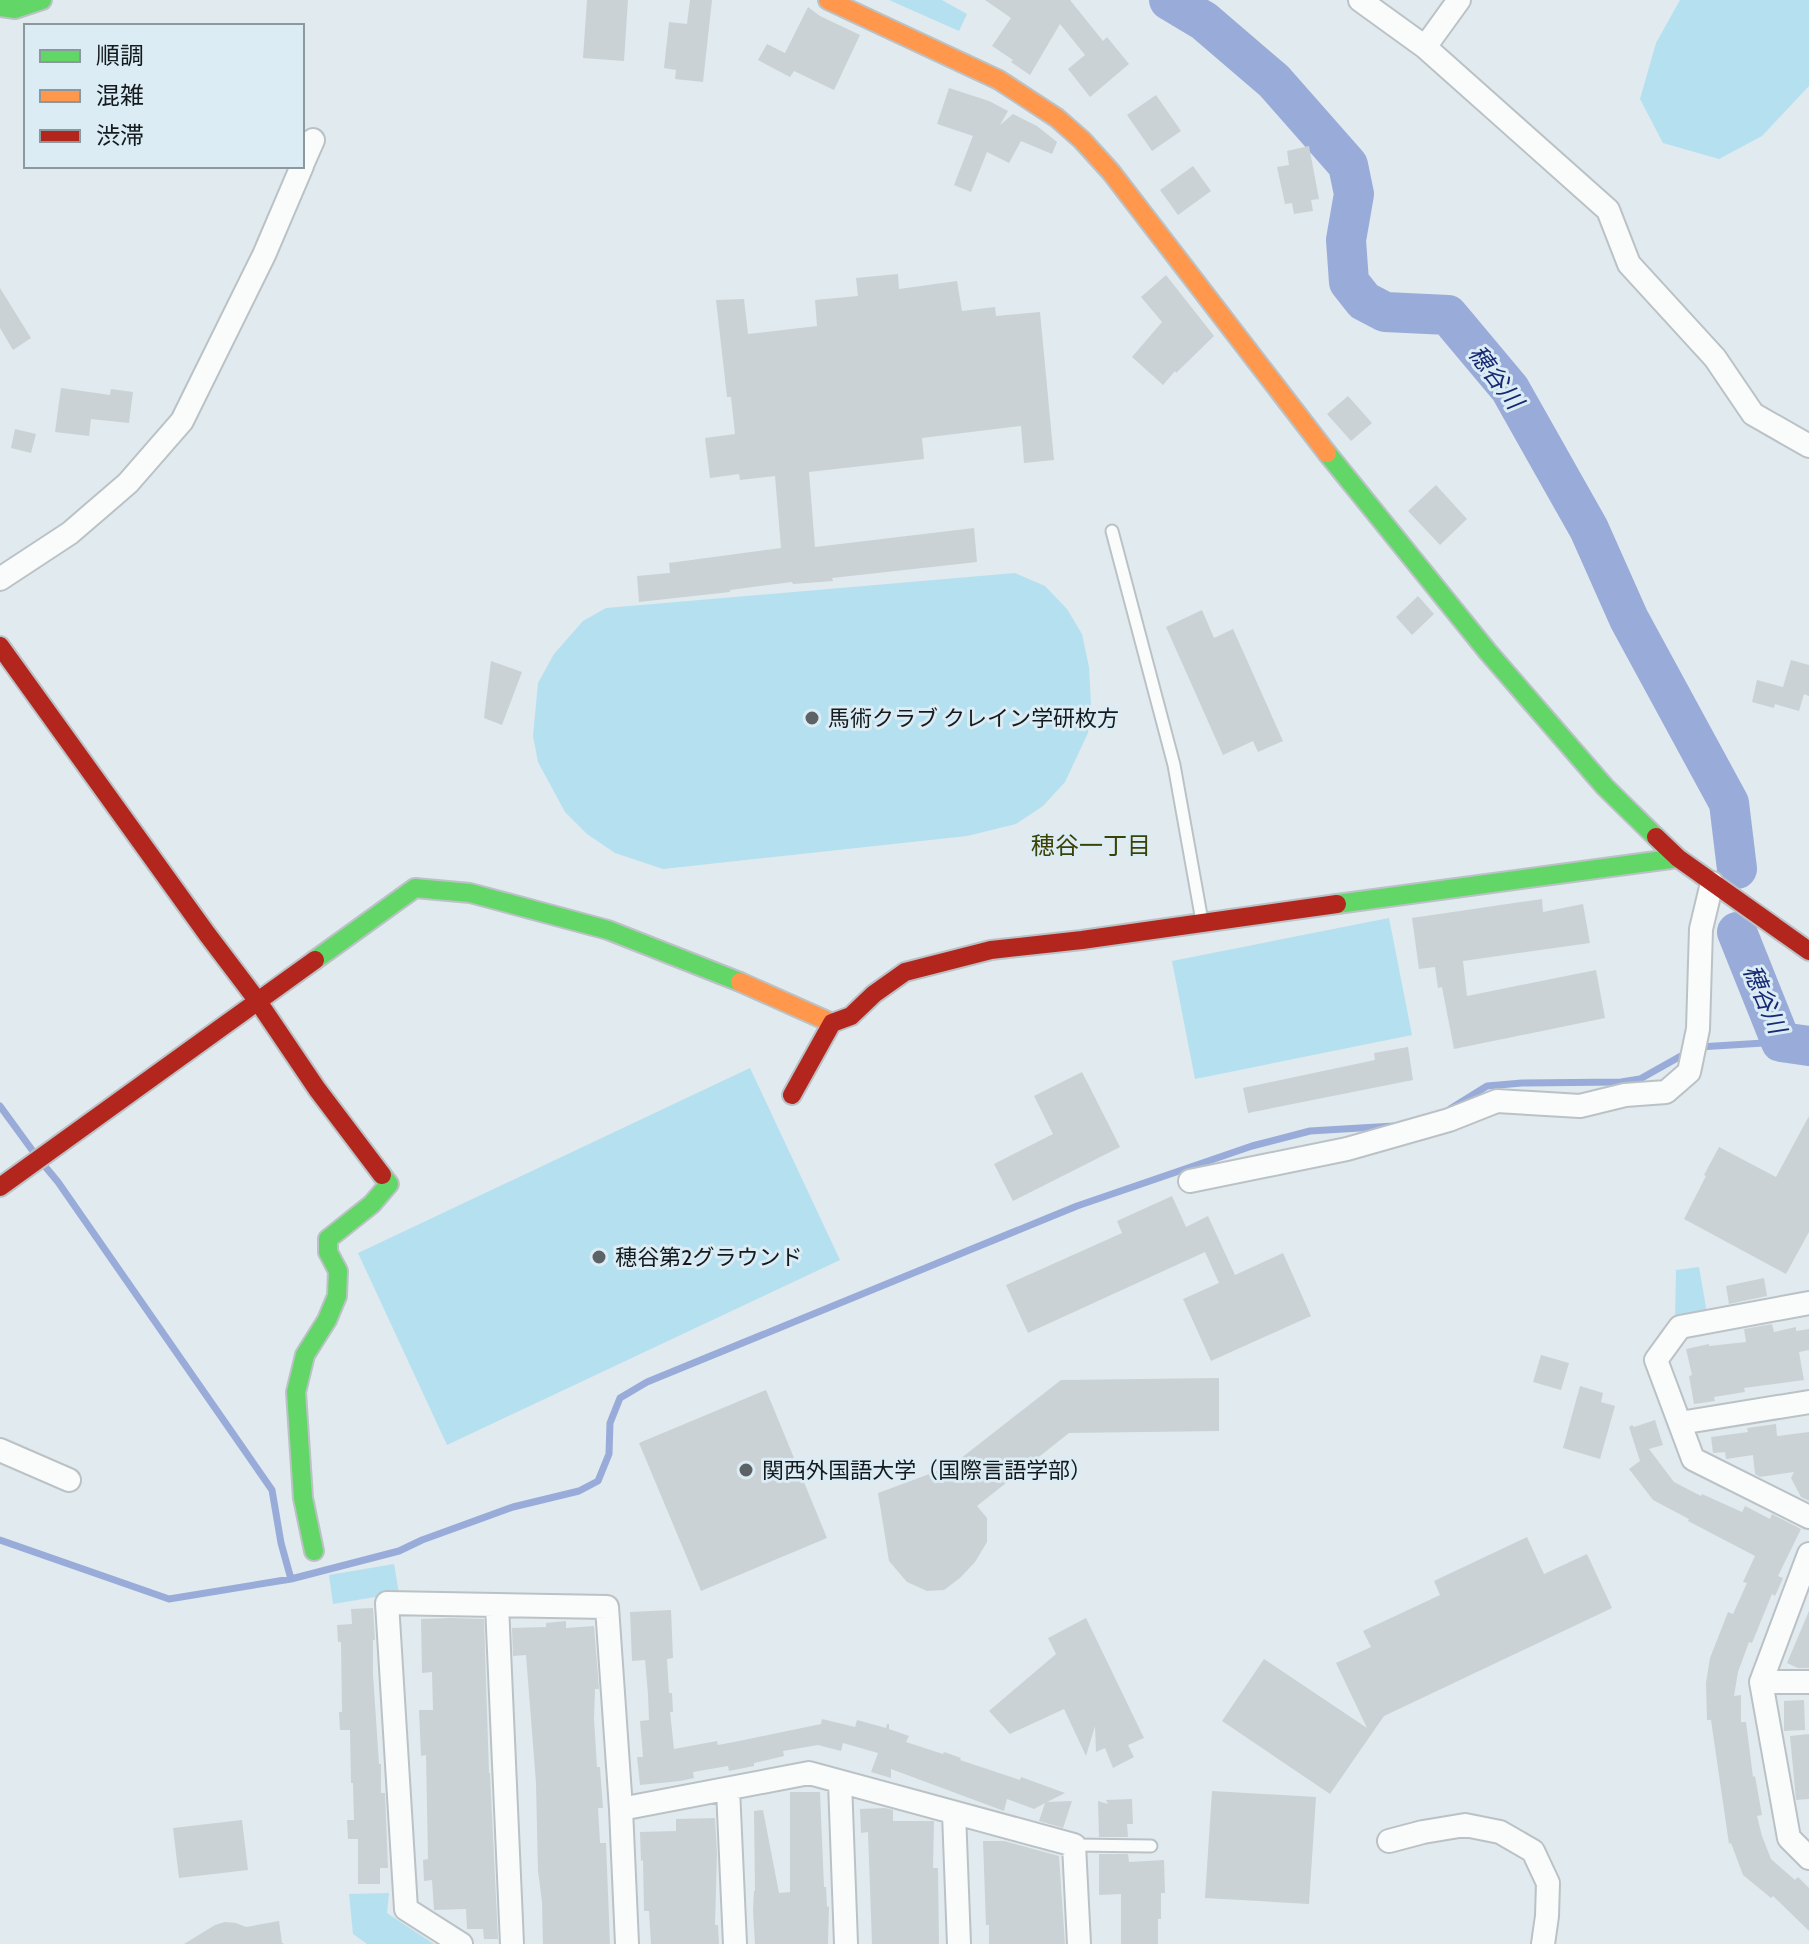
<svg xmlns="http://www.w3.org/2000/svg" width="1809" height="1944" font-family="Cabin,'Noto Sans JP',sans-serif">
<rect width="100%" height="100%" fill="#e1eaee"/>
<path fill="#b5e0f0" d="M 889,0 L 942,0 L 967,14 L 959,31 Z
M 1680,0 L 1809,0 L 1809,86 L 1762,136 L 1719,159 L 1663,143 L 1640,99 L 1656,43 Z
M 1015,573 L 1045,586 L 1067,609 L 1082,634 L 1089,667 L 1091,704 L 1088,733 L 1065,782 L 1043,806 L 1016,824 L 967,836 L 663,869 L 615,853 L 587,834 L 565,812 L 538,762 L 533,736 L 538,683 L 554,654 L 583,621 L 606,608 Z
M 1389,918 L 1412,1035 L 1195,1079 L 1172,961 Z
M 750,1068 L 840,1260 L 447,1445 L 358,1253 Z
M 1699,1267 L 1707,1313 L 1675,1318 L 1676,1270 Z
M 394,1564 L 399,1593 L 333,1604 L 329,1575 Z
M 389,1893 L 387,1913 L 434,1944 L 367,1944 L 353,1934 L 349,1894 Z"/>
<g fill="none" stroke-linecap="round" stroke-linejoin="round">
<path stroke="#99acd9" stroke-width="7" d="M 1699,1047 L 1781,1042
M 0,1106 L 35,1154
M 1450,1109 L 1487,1086 L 1522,1083 L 1621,1082 L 1640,1079 L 1688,1052
M 43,1164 L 58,1182 L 272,1490 L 281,1543 L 291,1579
M 0,1540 L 169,1599 L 291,1579 L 399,1551 L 422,1540 L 513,1507 L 579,1491 L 598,1481 L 609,1454 L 610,1423 L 620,1398 L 647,1382 L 1077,1206 L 1252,1146 L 1310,1131 L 1394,1126"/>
<path stroke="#99acd9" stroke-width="40" d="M 1169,0 L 1204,21 L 1274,81 L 1348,165 L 1354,194 L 1346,240 L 1349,282 L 1364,301 L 1385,312 L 1448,315 L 1510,389 L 1589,529 L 1629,619 L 1729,803 L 1737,869
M 1737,932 L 1781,1042 L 1809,1046"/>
</g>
<path fill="#cbd2d5" d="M 587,0 L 628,0 L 624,61 L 583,58 Z
M 690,0 L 712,0 L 703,82 L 675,79 L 676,70 L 664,68 L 669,22 L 687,24 Z
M 985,0 L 1070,0 L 1103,41 L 1107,37 L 1129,64 L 1090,97 L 1068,69 L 1085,55 L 1060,24 L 1030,75 L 1011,62 L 1013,60 L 992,46 L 1011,18 Z
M 808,7 L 820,16 L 860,35 L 834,90 L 794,71 L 790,77 L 758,60 L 767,44 L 785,53 Z
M 949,88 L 989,101 L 1008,111 L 1000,125 L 1013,114 L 1037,126 L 1057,142 L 1052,154 L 1021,141 L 1009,163 L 987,152 L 971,192 L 954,185 L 973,136 L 937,124 Z
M 1156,95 L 1181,131 L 1152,151 L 1127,115 Z
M 1309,146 L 1319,199 L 1311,200 L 1313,211 L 1294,214 L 1292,203 L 1285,204 L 1277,167 L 1289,165 L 1287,151 Z
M 1193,166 L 1211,191 L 1178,215 L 1160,190 Z
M 898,274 L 899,289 L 957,281 L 962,311 L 995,307 L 996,316 L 1040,312 L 1054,460 L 1024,463 L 1021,426 L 922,438 L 924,459 L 809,472 L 815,547 L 974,528 L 977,562 L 832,578 L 833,581 L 793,584 L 792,582 L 730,590 L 730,592 L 639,602 L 637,576 L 670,573 L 669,563 L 781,548 L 775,476 L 740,480 L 739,474 L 710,478 L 705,438 L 735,434 L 731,397 L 727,397 L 716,300 L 744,299 L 748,334 L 817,326 L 815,300 L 858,296 L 856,278 Z
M 1166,275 L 1214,336 L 1176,373 L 1175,371 L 1163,385 L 1132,357 L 1162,322 L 1141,297 Z
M 0,288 L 31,338 L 13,350 L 0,328 Z
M 61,388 L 110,395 L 111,389 L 133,392 L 129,423 L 91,419 L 89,436 L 55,432 Z
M 1348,396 L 1372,423 L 1351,441 L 1327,414 Z
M 15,429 L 36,434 L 31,453 L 11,448 Z
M 1436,485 L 1467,519 L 1440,545 L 1408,511 Z
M 1418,596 L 1434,614 L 1412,635 L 1396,617 Z
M 1202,610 L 1214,638 L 1233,629 L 1283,741 L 1258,752 L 1253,741 L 1223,755 L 1166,627 Z
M 1791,660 L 1809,665 L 1809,696 L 1804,694 L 1799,711 L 1775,704 L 1774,708 L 1752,702 L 1757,680 L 1783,687 Z
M 491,661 L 522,672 L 502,725 L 484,718 Z
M 1542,899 L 1543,912 L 1583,904 L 1590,943 L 1463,961 L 1467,996 L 1596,970 L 1605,1018 L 1454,1049 L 1442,987 L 1438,988 L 1435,967 L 1419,969 L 1412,918 Z
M 1408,1047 L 1413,1080 L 1248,1113 L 1243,1088 L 1375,1060 L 1374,1053 Z
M 1082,1072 L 1120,1147 L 1013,1201 L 994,1164 L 1053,1134 L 1034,1096 Z
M 1809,1116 L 1809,1232 L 1786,1274 L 1684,1219 L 1706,1176 L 1704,1175 L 1719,1147 L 1776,1177 Z
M 1172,1196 L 1186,1227 L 1208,1216 L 1235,1275 L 1283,1253 L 1311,1316 L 1211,1361 L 1183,1299 L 1219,1283 L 1205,1252 L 1028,1333 L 1006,1285 L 1122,1233 L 1117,1221 Z
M 1764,1278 L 1767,1296 L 1729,1304 L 1726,1286 Z
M 1772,1324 L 1774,1332 L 1796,1327 L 1796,1331 L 1809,1329 L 1809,1350 L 1799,1352 L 1804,1380 L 1744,1388 L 1745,1392 L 1714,1397 L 1715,1401 L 1694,1404 L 1689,1376 L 1692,1375 L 1686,1349 L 1709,1344 L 1709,1346 L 1746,1342 L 1744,1329 Z
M 1541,1355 L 1569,1363 L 1561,1390 L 1533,1382 Z
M 1219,1378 L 1219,1431 L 1069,1433 L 977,1506 L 987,1518 L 987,1542 L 975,1562 L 960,1578 L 944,1590 L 927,1591 L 907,1582 L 889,1561 L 878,1493 L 951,1466 L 1061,1380 Z
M 1580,1386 L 1603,1393 L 1601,1402 L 1615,1406 L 1600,1459 L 1563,1448 Z
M 766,1390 L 827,1538 L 701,1591 L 639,1443 Z
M 1655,1420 L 1663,1445 L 1649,1449 L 1674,1482 L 1701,1496 L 1702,1494 L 1742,1512 L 1745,1506 L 1770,1519 L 1772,1514 L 1801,1529 L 1778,1576 L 1783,1578 L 1775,1596 L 1772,1594 L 1752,1643 L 1749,1642 L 1738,1672 L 1734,1696 L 1741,1695 L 1741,1722 L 1746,1722 L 1753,1777 L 1755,1776 L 1762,1815 L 1757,1816 L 1762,1836 L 1771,1859 L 1795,1880 L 1798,1877 L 1809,1888 L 1809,1931 L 1773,1896 L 1771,1898 L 1743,1875 L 1731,1843 L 1729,1844 L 1711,1720 L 1707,1720 L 1706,1683 L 1710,1658 L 1728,1612 L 1733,1614 L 1747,1583 L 1743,1582 L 1755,1556 L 1688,1521 L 1689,1519 L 1653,1500 L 1629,1469 L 1640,1461 L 1629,1427 L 1632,1425 L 1634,1427 Z
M 1776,1424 L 1777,1436 L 1809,1432 L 1809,1501 L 1801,1497 L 1791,1478 L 1794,1472 L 1760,1477 L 1755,1474 L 1753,1455 L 1726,1459 L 1725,1452 L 1713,1453 L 1711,1437 L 1748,1432 L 1747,1428 Z
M 1527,1537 L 1544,1574 L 1587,1554 L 1612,1608 L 1384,1716 L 1330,1794 L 1222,1721 L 1264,1659 L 1367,1728 L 1336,1663 L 1371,1647 L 1363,1631 L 1440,1595 L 1434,1581 Z
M 373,1608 L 375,1640 L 373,1640 L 373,1674 L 379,1764 L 381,1764 L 381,1793 L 385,1793 L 388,1868 L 380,1868 L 380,1884 L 358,1884 L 358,1839 L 348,1839 L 347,1820 L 354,1820 L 353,1783 L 351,1783 L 350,1730 L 340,1730 L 339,1712 L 342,1712 L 341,1642 L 338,1642 L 337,1625 L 352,1624 L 351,1609 Z
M 671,1610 L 673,1658 L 667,1659 L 669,1693 L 672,1693 L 673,1712 L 670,1712 L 674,1749 L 717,1741 L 718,1745 L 739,1741 L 821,1724 L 822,1719 L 855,1727 L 857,1720 L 886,1728 L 887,1724 L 889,1724 L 889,1729 L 909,1736 L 906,1742 L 943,1754 L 944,1752 L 961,1758 L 960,1760 L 1020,1780 L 1021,1777 L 1065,1793 L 1047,1802 L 1072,1801 L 1063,1828 L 1039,1821 L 1045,1803 L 1034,1809 L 1007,1799 L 1004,1811 L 891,1769 L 891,1778 L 871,1772 L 878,1753 L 843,1743 L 841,1751 L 818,1745 L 783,1751 L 784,1756 L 754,1763 L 754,1766 L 729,1771 L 728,1766 L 693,1772 L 694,1778 L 680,1781 L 640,1785 L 637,1757 L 643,1757 L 640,1721 L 649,1720 L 648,1694 L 645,1660 L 632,1661 L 630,1612 Z
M 1809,1611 L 1809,1668 L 1798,1668 L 1787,1663 Z
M 450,1618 L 484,1619 L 489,1773 L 490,1773 L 498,1939 L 484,1939 L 483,1929 L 467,1929 L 466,1909 L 434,1910 L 432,1880 L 424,1881 L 423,1860 L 428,1859 L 426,1755 L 421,1756 L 419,1710 L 433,1710 L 432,1672 L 422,1673 L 421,1619 Z
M 1086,1618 L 1144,1738 L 1128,1745 L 1134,1757 L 1113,1768 L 1105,1748 L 1096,1752 L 1095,1726 L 1086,1756 L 1064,1709 L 1010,1734 L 989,1711 L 1056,1654 L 1048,1638 Z
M 566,1621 L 566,1628 L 594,1626 L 599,1689 L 595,1689 L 594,1719 L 597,1767 L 600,1767 L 603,1808 L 598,1808 L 600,1843 L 606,1843 L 610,1944 L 543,1944 L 542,1902 L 538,1871 L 536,1783 L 526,1655 L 513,1656 L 512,1628 L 546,1627 L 546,1623 Z
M 1804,1700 L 1805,1730 L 1784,1731 L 1784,1701 Z
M 1809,1734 L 1809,1799 L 1796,1800 L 1790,1736 Z
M 1212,1791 L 1316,1797 L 1309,1904 L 1205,1898 Z
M 790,1792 L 820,1792 L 824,1887 L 826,1887 L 827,1907 L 829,1906 L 828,1944 L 755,1944 L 753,1911 L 754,1891 L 755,1891 L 754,1811 L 763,1810 L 779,1893 L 790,1892 Z
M 1132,1799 L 1133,1824 L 1127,1824 L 1128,1837 L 1099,1837 L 1098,1801 L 1108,1804 L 1106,1800 Z
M 885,1808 L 893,1810 L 893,1821 L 934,1821 L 933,1868 L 938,1868 L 939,1944 L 872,1944 L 868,1832 L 861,1833 L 860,1809 Z
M 715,1818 L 717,1854 L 715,1925 L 718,1925 L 719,1944 L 651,1944 L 649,1911 L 644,1911 L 643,1860 L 641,1861 L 640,1832 L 676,1831 L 676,1819 Z
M 242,1820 L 248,1870 L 179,1878 L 173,1828 Z
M 983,1841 L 1004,1841 L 1059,1856 L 1065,1944 L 989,1944 L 989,1925 L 986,1925 Z
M 1099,1854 L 1128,1854 L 1129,1862 L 1164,1860 L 1165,1893 L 1161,1893 L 1161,1919 L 1158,1919 L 1158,1944 L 1121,1944 L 1121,1894 L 1099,1895 Z
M 279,1921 L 282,1943 L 285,1944 L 184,1944 L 215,1925 L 225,1922 L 236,1923 L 246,1927 Z"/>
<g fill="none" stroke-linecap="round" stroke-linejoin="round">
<g stroke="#bbc2c6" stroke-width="15">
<path id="lane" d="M 1112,531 L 1174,765 L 1202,921
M 1074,1845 L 1151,1846"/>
</g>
<g stroke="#bbc2c6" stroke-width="26">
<path id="street" d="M 1360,0 L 1425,47 L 1608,210 L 1629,264 L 1715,358 L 1753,414 L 1809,446
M 1425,47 L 1459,0
M 302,165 L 313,140
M 0,579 L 70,533 L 128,483 L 182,421 L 264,255 L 302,166
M 1190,1181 L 1347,1149 L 1449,1120 L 1497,1101 L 1580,1106 L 1625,1095 L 1666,1092 L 1689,1072 L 1698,1029 L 1701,929 L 1712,883
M 1809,1303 L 1680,1327 L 1656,1360 L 1693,1459 L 1809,1517
M 1680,1423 L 1809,1402
M 0,1450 L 69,1480
M 1809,1554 L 1761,1682 L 1789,1838 L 1809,1858
M 497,1605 L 512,1944
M 1761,1682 L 1809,1682
M 840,1782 L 846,1944
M 728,1789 L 735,1944
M 621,1809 L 809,1773 L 1074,1845 L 1079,1944
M 954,1813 L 959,1944
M 1389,1841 L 1423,1832 L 1465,1825 L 1500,1832 L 1533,1851 L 1548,1883 L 1547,1916 L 1543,1944
M 461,1944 L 406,1909 L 387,1603 L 607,1607 L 621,1809 L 627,1944"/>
</g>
<g stroke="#bbc2c6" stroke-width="22">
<path id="fast" d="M 0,7 L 15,9 L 42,0
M 1327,453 L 1488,652 L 1605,787 L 1656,837
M 1337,904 L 1678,858
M 315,960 L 415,888 L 470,893 L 608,930 L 740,982
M 314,1551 L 303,1498 L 296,1392 L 305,1355 L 327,1320 L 337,1296 L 338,1271 L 328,1252 L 328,1239 L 372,1204 L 389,1184 L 382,1175"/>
</g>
<g stroke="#bbc2c6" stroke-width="22">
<path id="slow" d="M 828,0 L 999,80 L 1057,118 L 1082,140 L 1111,172 L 1327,453
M 740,982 L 832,1023"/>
</g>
<g stroke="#bbc2c6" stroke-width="22">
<path id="jam" d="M 0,646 L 207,934 L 257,1000 L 317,1089 L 382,1175
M 1656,837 L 1678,858 L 1809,951
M 792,1095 L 832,1023 L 851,1016 L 874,994 L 905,972 L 991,950 L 1082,940 L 1337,904
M 0,1187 L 315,960"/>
</g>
<use href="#lane" stroke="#fafcfc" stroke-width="11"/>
<use href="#street" stroke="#fafcfc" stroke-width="22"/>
<use href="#fast" stroke="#63d668" stroke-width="18"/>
<use href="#slow" stroke="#ff974d" stroke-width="18"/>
<use href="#jam" stroke="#b3261e" stroke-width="18"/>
</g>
<g fill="#5c6366" stroke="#dbecf4" stroke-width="3">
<circle cx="812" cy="718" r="8"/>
<circle cx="599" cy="1257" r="8"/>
<circle cx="746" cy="1470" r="8"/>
</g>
<g text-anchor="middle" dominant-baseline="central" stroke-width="6" stroke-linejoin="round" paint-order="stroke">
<g font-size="22" fill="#141a1d" stroke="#dbecf4" text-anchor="start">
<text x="828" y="718">馬術クラブ クレイン学研枚方</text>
<text x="615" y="1257">穂谷第2グラウンド</text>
<text x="762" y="1470">関西外国語大学（国際言語学部）</text>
</g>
<g font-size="24" font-style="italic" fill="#172972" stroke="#dbecf4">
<text transform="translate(1496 377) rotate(53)">穂谷川</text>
<text transform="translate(1765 999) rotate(67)">穂谷川</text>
</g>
<g font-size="24" fill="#3b4204" stroke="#dbecf4">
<text x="1091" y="845">穂谷一丁目</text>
</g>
</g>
<rect x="24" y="24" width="280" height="144" fill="#dbecf4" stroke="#8b989e" stroke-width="2"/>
<rect x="40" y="50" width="40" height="12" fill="#63d668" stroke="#8b989e" stroke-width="2"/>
<text x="96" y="64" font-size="24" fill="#141a1d">順調</text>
<rect x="40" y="90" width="40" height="12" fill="#ff974d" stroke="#8b989e" stroke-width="2"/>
<text x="96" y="104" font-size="24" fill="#141a1d">混雑</text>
<rect x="40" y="130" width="40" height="12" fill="#b3261e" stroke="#8b989e" stroke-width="2"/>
<text x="96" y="144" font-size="24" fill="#141a1d">渋滞</text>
</svg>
